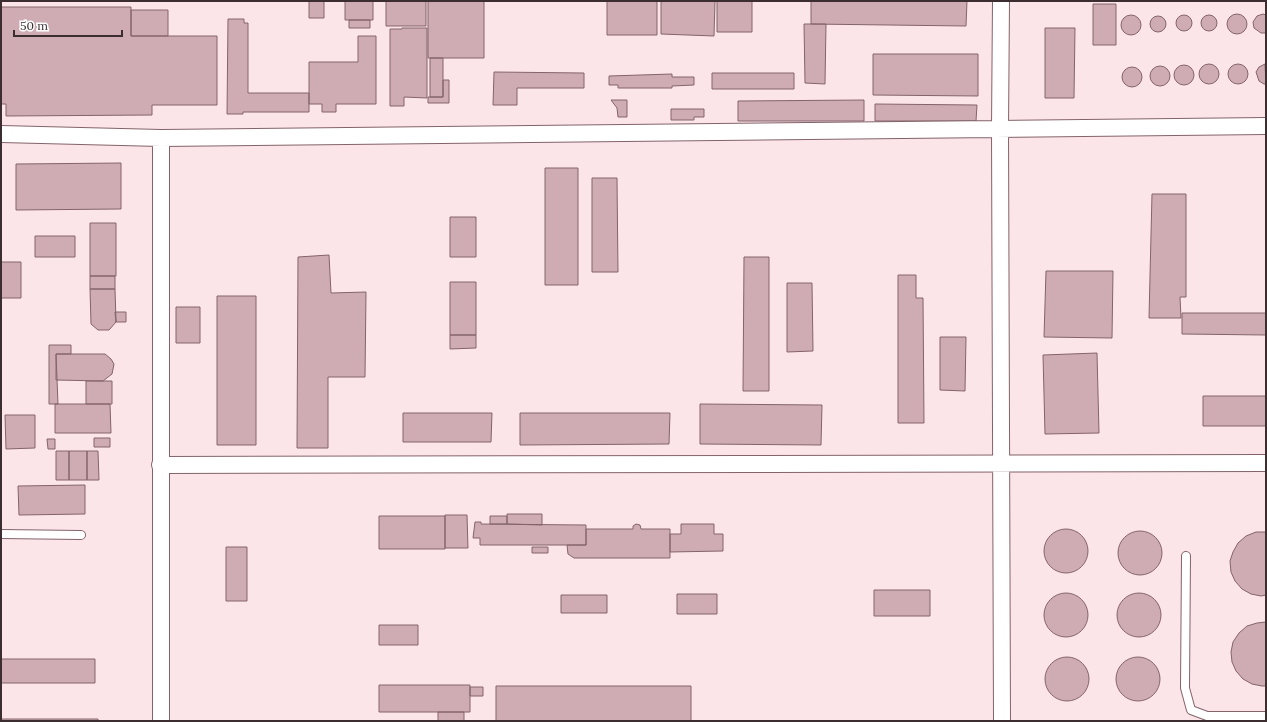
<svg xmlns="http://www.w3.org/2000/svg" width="1267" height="722" font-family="Lora,serif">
<rect width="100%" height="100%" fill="#fce5e9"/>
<path fill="#cfacb3" stroke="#84646b" d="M 309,1 L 324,1 L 324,18 L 309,18 Z
M 345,1 L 373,1 L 373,20 L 345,20 Z
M 386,1 L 426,1 L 426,26 L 386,26 Z
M 428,1 L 484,1 L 484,58 L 428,58 Z
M 607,1 L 657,1 L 657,35 L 607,35 Z
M 661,1 L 715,1 L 714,36 L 661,34 Z
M 717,1 L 752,1 L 752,32 L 717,32 Z
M 811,1 L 967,1 L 966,26 L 811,24 Z
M 1093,4 L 1116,4 L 1116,45 L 1093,45 Z
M 1,7 L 131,7 L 131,36 L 217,36 L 217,105 L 152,105 L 152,115 L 6,116 L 6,104 L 1,104 Z
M 131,10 L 168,10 L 168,36 L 131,36 Z
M 1263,14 L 1266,15 L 1266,33 L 1261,33 L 1254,28 L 1253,22 L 1257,16 Z
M1227 24a10 10 0 1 1 20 0a10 10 0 1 1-20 0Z
M1201 23a8 8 0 1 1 16 0a8 8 0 1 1-16 0Z
M1176 23a8 8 0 1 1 16 0a8 8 0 1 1-16 0Z
M1121 25a10 10 0 1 1 20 0a10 10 0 1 1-20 0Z
M1150 24a8 8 0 1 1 16 0a8 8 0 1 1-16 0Z
M 228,19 L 244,19 L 244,23 L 248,23 L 248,93 L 309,93 L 309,112 L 243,112 L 243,114 L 227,114 Z
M 349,20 L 370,20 L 370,28 L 349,28 Z
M 804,24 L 826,24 L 825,84 L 805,83 Z
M 402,28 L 427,28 L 427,98 L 404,97 L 404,106 L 390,106 L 390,29 L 402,29 Z
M 1045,28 L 1075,28 L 1074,98 L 1045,98 Z
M 358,36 L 376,36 L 376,104 L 336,104 L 336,112 L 322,112 L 322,104 L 309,104 L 309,62 L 358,62 Z
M 873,54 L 978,54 L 978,96 L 873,95 Z
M 430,58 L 443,58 L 443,97 L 430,97 Z
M 1265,64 L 1266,84 L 1264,84 L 1259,81 L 1256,72 L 1259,67 Z
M1228 74a10 10 0 1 1 20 0a10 10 0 1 1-20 0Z
M1199 74a10 10 0 1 1 20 0a10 10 0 1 1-20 0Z
M1174 75a10 10 0 1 1 20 0a10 10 0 1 1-20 0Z
M1150 76a10 10 0 1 1 20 0a10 10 0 1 1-20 0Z
M1122 77a10 10 0 1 1 20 0a10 10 0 1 1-20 0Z
M 494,72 L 584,73 L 584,88 L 517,88 L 517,105 L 493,105 Z
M 712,73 L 794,73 L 794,89 L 712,89 Z
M 672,74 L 672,77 L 694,77 L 694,85 L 672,86 L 672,88 L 618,88 L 618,85 L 609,85 L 609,76 Z
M 443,80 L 449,80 L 449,103 L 428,103 L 428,97 L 443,97 Z
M 611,100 L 627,100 L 627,117 L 618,117 L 617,108 Z
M 864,100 L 864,121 L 738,121 L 738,101 Z
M 875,104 L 977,105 L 976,121 L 875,121 Z
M 671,109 L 704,109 L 704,117 L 694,117 L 694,120 L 671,120 Z
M 121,163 L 121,209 L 16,210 L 16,164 Z
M 545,168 L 578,168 L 578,285 L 545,285 Z
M 592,178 L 617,178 L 618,272 L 592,272 Z
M 1152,194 L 1186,194 L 1186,297 L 1180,297 L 1181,318 L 1149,318 Z
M 450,217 L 476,217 L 476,257 L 450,257 Z
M 90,223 L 116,223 L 116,276 L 90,276 Z
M 35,236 L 75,236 L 75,257 L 35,257 Z
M 329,255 L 331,293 L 366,292 L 365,377 L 328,377 L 328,448 L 297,448 L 298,257 Z
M 744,257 L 769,257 L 769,391 L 743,391 Z
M 1,262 L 21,262 L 21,298 L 1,298 Z
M 1046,271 L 1113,271 L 1112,338 L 1044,337 Z
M 898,275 L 916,275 L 916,298 L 923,298 L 924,423 L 898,423 Z
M 90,276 L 115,276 L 115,289 L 90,289 Z
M 450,282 L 476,282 L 476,335 L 450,335 Z
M 787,283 L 812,283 L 813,351 L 787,352 Z
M 90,289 L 115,289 L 116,322 L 109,330 L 98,330 L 91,324 Z
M 217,296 L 256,296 L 256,445 L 217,445 Z
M 176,307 L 200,307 L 200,343 L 176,343 Z
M 115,312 L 126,312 L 126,322 L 116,322 Z
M 1182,313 L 1266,313 L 1266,335 L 1182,334 Z
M 450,335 L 476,335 L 476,348 L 450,349 Z
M 940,337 L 966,337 L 965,391 L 940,390 Z
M 49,345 L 71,345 L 71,354 L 56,354 L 58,404 L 49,404 Z
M 1097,353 L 1099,433 L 1045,434 L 1043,355 Z
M 56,354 L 105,354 L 111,359 L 114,364 L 112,374 L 103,381 L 56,380 Z
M 86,381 L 112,381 L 112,404 L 86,404 Z
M 1203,396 L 1266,396 L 1266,426 L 1203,426 Z
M 55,404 L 110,404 L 111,433 L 55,433 Z
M 700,404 L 822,405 L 821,445 L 700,444 Z
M 403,413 L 492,413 L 491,442 L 403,442 Z
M 520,413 L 670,413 L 669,444 L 520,445 Z
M 5,415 L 35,415 L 35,448 L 6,449 Z
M 94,438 L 110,438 L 110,447 L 94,447 Z
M 47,439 L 55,439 L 55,449 L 48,449 Z
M 56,451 L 69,451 L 69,480 L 56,480 Z
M 69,451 L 87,451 L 87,480 L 69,480 Z
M 87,451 L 98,451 L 99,480 L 87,480 Z
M 85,485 L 85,514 L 19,515 L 18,486 Z
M 507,514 L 542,514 L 542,525 L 507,524 Z
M 445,515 L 467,515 L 468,548 L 445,548 Z
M 379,516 L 445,516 L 445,549 L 379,549 Z
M 490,516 L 507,516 L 507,524 L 490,524 Z
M 475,522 L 481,522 L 481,524 L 586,525 L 586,545 L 480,545 L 480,538 L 473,538 Z
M 636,524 L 640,525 L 641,529 L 670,529 L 670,558 L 574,558 L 568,554 L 567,545 L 586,545 L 586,529 L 633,529 L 633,526 Z
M 681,524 L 714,524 L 714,534 L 723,534 L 723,551 L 670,552 L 670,534 L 681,534 Z
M1044 551a22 22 0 1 1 44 0a22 22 0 1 1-44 0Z
M1118 553a22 22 0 1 1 44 0a22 22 0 1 1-44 0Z
M 1256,532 L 1266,532 L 1266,595 L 1261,596 L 1251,594 L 1242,589 L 1235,581 L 1231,572 L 1230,561 L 1233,552 L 1238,543 L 1246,536 Z
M 226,547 L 247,547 L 247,601 L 226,601 Z
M 532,547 L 548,547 L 548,553 L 532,553 Z
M 874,590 L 930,590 L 930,616 L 874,616 Z
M1044 615a22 22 0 1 1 44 0a22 22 0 1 1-44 0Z
M1117 615a22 22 0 1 1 44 0a22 22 0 1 1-44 0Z
M 677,594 L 717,594 L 717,614 L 677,614 Z
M 561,595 L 607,595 L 607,613 L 561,613 Z
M 1266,622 L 1266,686 L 1262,686 L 1252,684 L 1243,679 L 1236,671 L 1232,662 L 1231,652 L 1233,642 L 1239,633 L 1247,626 L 1257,623 Z
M 379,625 L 418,625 L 418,645 L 379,645 Z
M1116 679a22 22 0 1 1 44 0a22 22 0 1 1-44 0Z
M1045 679a22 22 0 1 1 44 0a22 22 0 1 1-44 0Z
M 1,659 L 95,659 L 95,683 L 1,683 Z
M 379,685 L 470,685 L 470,712 L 379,712 Z
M 496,686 L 691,686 L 691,721 L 496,721 Z
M 470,687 L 483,687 L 483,696 L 470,696 Z
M 438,712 L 464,712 L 464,721 L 438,721 Z
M 1,719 L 98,719 L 98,721 L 1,721 Z"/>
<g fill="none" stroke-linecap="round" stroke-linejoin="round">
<g stroke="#836369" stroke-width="10">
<path id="service" d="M 1,534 L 81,535
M 1186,556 L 1185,688 L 1191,710 L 1207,716 L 1266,716"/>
</g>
<g stroke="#836369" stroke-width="18">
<path id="minor" d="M 1001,1 L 1000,128 L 1002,721
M 1,134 L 161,138 L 1266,126
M 161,138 L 161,721
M 160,465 L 1266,463"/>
</g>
<use href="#service" stroke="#fff" stroke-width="8"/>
<use href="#minor" stroke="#fff" stroke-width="16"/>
</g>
<rect width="1267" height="722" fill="none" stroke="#3c2e30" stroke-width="4"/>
<path d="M14 30v6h108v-6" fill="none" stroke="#3c2e30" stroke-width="2"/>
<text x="20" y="30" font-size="12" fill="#3c2e30" stroke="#ffffff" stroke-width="3" paint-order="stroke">50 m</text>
</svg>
